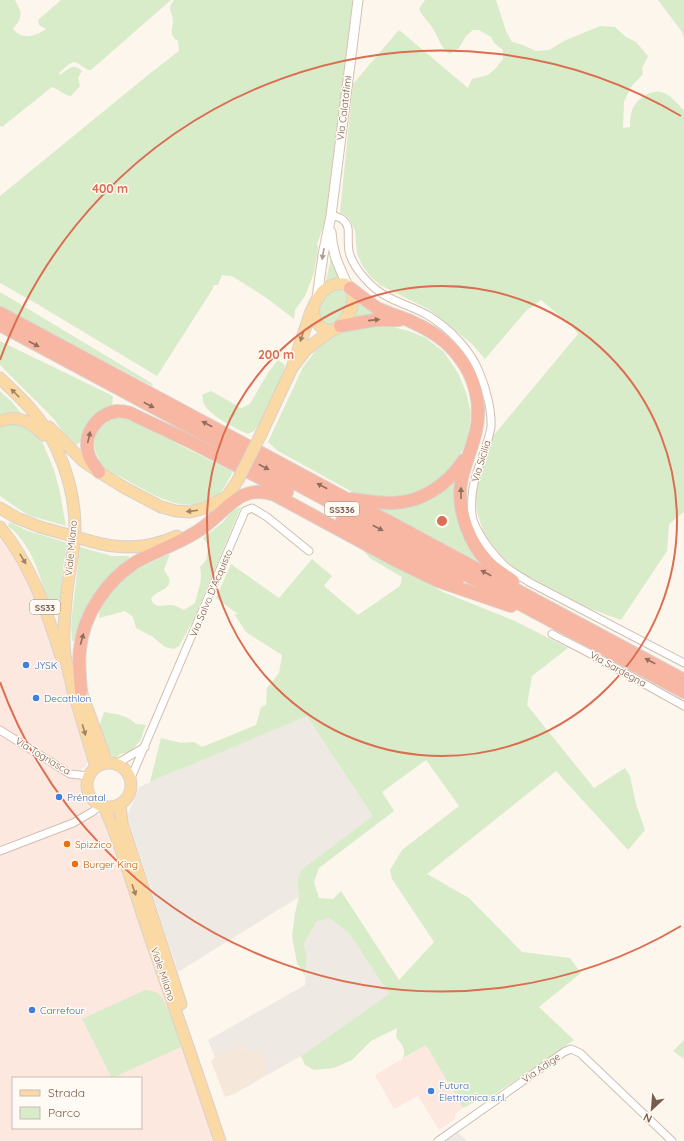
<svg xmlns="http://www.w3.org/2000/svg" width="684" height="1141" font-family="Quicksand,sans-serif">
<rect width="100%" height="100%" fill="#fdf6ec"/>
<path fill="#f5e8da" d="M 237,1047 L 261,1053 L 269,1074 L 236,1093 L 225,1097 L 211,1061 L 215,1057 Z"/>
<path fill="#fde8e0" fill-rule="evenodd" d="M 0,539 L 18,564 L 41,606 L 87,753 L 88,761 L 86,766 L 81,770 L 82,792 L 87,805 L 101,817 L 161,977 L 216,1141 L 0,1141 ZM 13,1078 L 141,1078 L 141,1128 L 13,1128 Z
M 426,1045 L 463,1108 L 455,1114 L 455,1119 L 439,1130 L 418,1096 L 394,1109 L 375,1075 Z"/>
<path fill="#efe9e4" d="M 307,715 L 374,816 L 301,870 L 298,889 L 299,897 L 178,972 L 127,816 L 139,787 Z
M 329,918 L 349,933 L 389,994 L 301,1056 L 269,1074 L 261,1053 L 237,1047 L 215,1057 L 208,1040 L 305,985 L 307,957 L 304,944 L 316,922 Z
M 458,1133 L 467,1141 L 446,1141 Z"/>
<path fill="#d8ecc9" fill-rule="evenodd" d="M 0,0 L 15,0 L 21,12 L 19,21 L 13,29 C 15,31 18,34 21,35 C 29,38 39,34 46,29 L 39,25 L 38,20 L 61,0 L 171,0 L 91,70 C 85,71 81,63 74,62 L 69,64 L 59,73 L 60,75 C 69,69 73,62 82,71 L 78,78 L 80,86 L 71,96 C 63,95 59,89 52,87 L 2,127 L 0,126 Z
M 174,0 L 353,0 L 325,222 L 317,244 L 318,248 L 314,273 L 305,296 L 295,310 L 294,319 L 268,299 L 232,276 L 222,275 L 218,285 L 214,285 L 212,290 L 157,376 L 37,304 L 0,283 L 0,196 L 148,75 L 179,51 L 178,41 C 168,34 173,31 173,21 C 173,11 166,11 174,0 Z
M 425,0 L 496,0 L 506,31 L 512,42 L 523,45 L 536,51 L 549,50 L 566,40 L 600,26 L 615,27 L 626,37 L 636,42 L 648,56 L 642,68 L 643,74 L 630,88 L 624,102 L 623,128 L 630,127 C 630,123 630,118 631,114 C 634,100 650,88 664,93 C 672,96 678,105 684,110 L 684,512 L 669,524 L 667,551 L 621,620 L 588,608 L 524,574 L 512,566 L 502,557 L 484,534 L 477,512 L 476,496 L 478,480 L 493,436 L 578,334 L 572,326 L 541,300 L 526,311 L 485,359 L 472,344 L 428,309 L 380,285 L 369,275 L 362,265 L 357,254 L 355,231 L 349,218 L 340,212 L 353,84 L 399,30 L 468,88 L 472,79 L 488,75 L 495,69 L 503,59 L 503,50 L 494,43 L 491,37 L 479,30 L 473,30 L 466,36 L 459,48 L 450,54 C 441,48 438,37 432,27 C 428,21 422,16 419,9 Z
M 658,0 L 684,0 L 684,38 L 682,32 Z
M 332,257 L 344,281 L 325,285 L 331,258 Z
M 335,289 C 342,290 347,292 348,299 L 345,314 L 331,328 L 320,324 C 319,304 317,301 335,289 Z
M 0,292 L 153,384 L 152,386 L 0,306 Z
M 356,297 L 379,313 L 350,321 Z
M 385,325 L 409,331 L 426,338 L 444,352 L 458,373 L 466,392 L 471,413 L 468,438 L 458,460 L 446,476 L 415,494 L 394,499 L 374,498 L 354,493 L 278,451 L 268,442 L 303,367 L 317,349 L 331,338 L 345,331 L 367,326 Z
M 0,341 L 113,396 L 112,407 C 93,416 86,422 81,442 L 76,445 L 65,435 L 54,419 L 0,365 Z
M 278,360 L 285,365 L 283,373 L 263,419 L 254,431 L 248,434 C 237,429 210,416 204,404 C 203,402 203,398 202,395 L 211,391 L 241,408 L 250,404 L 269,371 Z
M 0,391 L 12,402 L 21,413 L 0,416 Z
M 118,417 L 131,420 L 233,472 C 229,478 223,492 218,495 C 187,517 158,497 130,482 C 124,478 108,471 103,467 C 101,466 100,462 99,459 C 87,439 99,424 118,417 Z
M 12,422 L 27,425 L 42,441 L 54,470 L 59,488 L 66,526 L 28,515 L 17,508 L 0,496 L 0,425 Z
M 459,473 L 470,546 L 481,563 L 379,509 C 399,509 419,506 436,495 C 445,489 452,480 459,473 Z
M 241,507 L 193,621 L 179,646 L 174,649 L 165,647 L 153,637 L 136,628 L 133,617 L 125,611 L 99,618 C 99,586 144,564 170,554 L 164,569 C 165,573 168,575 169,578 C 173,590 156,590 151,599 C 155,610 163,604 171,605 C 175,605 180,608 184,610 L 195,603 C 198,589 203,582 200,567 L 206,560 L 209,546 L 203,538 L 222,523 L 233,510 Z
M 9,522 L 28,531 L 68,543 L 63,568 L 59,615 L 51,615 C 42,583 35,547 8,526 Z
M 80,547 L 112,556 L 129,556 L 129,563 L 78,640 L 72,641 L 71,624 Z
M 361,548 L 378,556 L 443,592 L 515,621 L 568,648 L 532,676 L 527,705 L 594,788 L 625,768 L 630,776 L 636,804 L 645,830 L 628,850 L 556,771 L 427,874 L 469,898 L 522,952 L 570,958 L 581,973 L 539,1007 L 574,1040 L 488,1099 L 485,1097 L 463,1108 L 426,1045 L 403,1058 C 406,1048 402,1045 396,1037 L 397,1028 L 371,1041 L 352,1060 L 334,1068 L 314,1070 L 305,1065 L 301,1056 L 389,994 L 349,933 L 329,918 L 316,922 L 304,944 L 307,957 L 305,976 L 297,963 L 292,936 L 295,913 L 299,897 L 298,889 L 298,880 L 301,870 L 373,816 L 307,716 L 150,782 L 161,738 L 181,743 L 194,742 L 202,747 L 256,725 L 261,707 L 266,705 L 267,688 L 279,673 L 282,655 L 274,650 L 246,632 L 234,614 L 238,614 L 216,598 L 231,564 L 279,598 L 312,559 L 332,576 L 324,586 L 358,615 L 400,586 L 402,577 L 371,559 ZM 426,760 L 459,806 L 402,850 L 390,870 L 392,879 L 434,942 L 399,980 L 341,891 L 333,899 L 319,898 L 314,882 L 319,868 L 394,811 L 382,792 Z
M 104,712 C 116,714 127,715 136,724 L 146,725 L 143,732 L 141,740 L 130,752 L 120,754 L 114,761 L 110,752 L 106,749 L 100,730 L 100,724 Z
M 145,990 C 151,990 157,992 162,997 L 183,1042 L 181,1047 L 112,1078 L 82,1019 Z
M 684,1040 L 684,1059 L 673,1051 Z"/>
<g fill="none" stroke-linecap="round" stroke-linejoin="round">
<g stroke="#d1beb0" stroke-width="9">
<path id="street" d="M 331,216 C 339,216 346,220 348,228 C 349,236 347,247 350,255 C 355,270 373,290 388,297 C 401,304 416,308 429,316 C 450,329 471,350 480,374 C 486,388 492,411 491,427 C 488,445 480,461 475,479 C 472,490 471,503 472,515 C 474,531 494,556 506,567 C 513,573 522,577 529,582 L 684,663
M 552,634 L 587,652 L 684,706
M 0,730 L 70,774 L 89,776
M 116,764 L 145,747
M 130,780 L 245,511 L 252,508 L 267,517 L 309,551
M 0,851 L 73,823 L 92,812 L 100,806
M 438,1141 L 564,1052 L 571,1049 L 580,1053 L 672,1141"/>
</g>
<g stroke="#d6c0b0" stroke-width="11">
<path id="secondary" d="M 331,232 C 332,253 339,267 348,286
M 317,298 L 323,255 L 331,216 L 358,0"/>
</g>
<g stroke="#dad1cd" stroke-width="13">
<path id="primary" d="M 314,306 C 312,319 318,329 331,331
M 0,378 C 10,388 21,398 30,408 C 58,439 75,486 75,528 C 75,553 67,578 66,603 C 64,620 63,638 65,655 C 67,668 71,681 74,693
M 0,421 C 19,414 30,422 44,435
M 49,427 L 83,461 L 99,472 L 125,488 L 161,507 L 176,511 L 190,512 L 205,508 L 228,496
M 262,432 L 292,368 L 310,314 L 316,301 L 322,292 L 328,287 L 336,284 L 345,284 L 350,288 L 353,292 L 353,297 L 352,307 L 347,317 L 338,328 L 331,331 L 313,344 L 305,351 L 292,368
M 224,501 L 238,480
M 0,508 L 17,518 L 40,527
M 0,527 C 33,568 45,607 61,656
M 90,541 C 120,550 149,549 177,536
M 78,683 L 107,763
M 72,687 L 96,767
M87 785a22 22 0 1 1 44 0a22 22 0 1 1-44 0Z
M 120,804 L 122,823 L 181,1004
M 104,807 C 122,847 134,890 148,931 C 172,1001 197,1071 220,1141"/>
</g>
<g stroke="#dad1cd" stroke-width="14">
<path id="highway" d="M 350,288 C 359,295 368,302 377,308 C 387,313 398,316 408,320 C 428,329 446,339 459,357 C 475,377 482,405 476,431 C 472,449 464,465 461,483 C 457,509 469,543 487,561 C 494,569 505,575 513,581
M 0,313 L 684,680
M 0,325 L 684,692
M 340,326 L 375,320 L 399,320
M 99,472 C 96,467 91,462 89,456 C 82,435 96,415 117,411 C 121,411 126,412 130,413 L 197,445 L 287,492
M 352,499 C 366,501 379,503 393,503 C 423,502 448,484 464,460
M 342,521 L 457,581
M 81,691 C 80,677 78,663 80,649 C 83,615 107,580 136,562 C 157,550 181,543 201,529 C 226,512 240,482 275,495 L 397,561 L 438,581 L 511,606"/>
</g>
<use href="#street" stroke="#fff" stroke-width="7"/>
<use href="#secondary" stroke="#fff" stroke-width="9"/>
<use href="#primary" stroke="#fbd9a5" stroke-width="11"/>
<use href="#highway" stroke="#f7b7a3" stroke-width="12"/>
<g stroke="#dad1cd" stroke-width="13" stroke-linecap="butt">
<path id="primary-bridge" d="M 238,480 L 262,432
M 40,527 L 90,541"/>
</g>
<use href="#primary-bridge" stroke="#fbd9a5" stroke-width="11"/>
</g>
<defs><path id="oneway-solid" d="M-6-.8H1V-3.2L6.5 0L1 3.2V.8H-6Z"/></defs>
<use fill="#af9d94" href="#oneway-solid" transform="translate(323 254) rotate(100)"/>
<g fill="#936e5e">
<use href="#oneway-solid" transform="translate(374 320) rotate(-6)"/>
<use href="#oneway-solid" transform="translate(34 344) rotate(28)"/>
<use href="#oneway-solid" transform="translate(149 405) rotate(28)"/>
<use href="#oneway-solid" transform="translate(207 424) rotate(-152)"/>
<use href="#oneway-solid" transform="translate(89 437) rotate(-77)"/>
<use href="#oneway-solid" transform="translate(264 467) rotate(28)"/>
<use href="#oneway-solid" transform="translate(322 486) rotate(-152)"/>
<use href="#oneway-solid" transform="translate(461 493) rotate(-90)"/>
<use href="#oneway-solid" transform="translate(378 528) rotate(28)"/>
<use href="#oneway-solid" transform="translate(486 573) rotate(-152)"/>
<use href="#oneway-solid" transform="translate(82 639) rotate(-75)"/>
<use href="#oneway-solid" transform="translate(650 661) rotate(-152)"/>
</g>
<g fill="#a18267">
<use href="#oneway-solid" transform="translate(302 336) rotate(108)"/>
<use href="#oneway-solid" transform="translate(15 393) rotate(-135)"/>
<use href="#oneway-solid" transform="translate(192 511) rotate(173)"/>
<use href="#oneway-solid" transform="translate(23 559) rotate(59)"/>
<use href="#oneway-solid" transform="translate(84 730) rotate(74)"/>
<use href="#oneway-solid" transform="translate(134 890) rotate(71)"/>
</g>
<g fill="none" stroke="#dc6d51" stroke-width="2">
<circle cx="442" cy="521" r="235"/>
<path d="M681 926A470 470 0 0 1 0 682M0 360A470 470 0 0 1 681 116"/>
</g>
<g fill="#3f7fe0" stroke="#fffaf3" stroke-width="1.5">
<circle cx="26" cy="665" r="4"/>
<circle cx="36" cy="698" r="4"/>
<circle cx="59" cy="797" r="4"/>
<circle cx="32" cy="1010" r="4"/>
<circle cx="431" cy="1091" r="4"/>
</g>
<g fill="#e8710a" stroke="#fffaf3" stroke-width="1.5">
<circle cx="67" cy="844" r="4"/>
<circle cx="75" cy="864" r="4"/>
</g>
<g text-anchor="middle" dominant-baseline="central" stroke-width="3" stroke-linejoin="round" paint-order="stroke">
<g fill="#fffaf3" stroke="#a28b7f" stroke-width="1">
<rect x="325" y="502" width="34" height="14" rx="3"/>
<rect x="30" y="600" width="30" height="14" rx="3"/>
</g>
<g font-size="9" font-weight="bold" fill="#7a5c4d">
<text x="342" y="509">SS336</text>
<text x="45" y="607">SS33</text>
</g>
<g font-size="10" fill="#7a5c4d" stroke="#fffaf3">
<text transform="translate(344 108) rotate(-83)">Via Calatafimi</text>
<text transform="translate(481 461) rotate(-73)">Via Sicilia</text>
<text transform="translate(71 548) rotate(-85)">Viale Milano</text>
<text transform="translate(211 593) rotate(-67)">Via Salvo D'Acquisto</text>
<text transform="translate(618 669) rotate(29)">Via Sardegna</text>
<text transform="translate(43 756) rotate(31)">Via Tognasca</text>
<text transform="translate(163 974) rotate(71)">Viale Milano</text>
<text transform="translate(541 1068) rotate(-35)">Via Adige</text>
</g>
<g font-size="10" fill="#366cbe" stroke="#fffaf3" text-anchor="start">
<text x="34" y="665">JYSK</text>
<text x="44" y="698">Decathlon</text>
<text x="67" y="797">Prénatal</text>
<text x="40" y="1010">Carrefour</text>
<text x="439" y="1085">Futura<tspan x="439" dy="12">Elettronica s.r.l.</tspan></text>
</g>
<g font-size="10" fill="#c56008" stroke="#fffaf3" text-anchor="start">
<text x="75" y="844">Spizzico</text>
<text x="83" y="864">Burger King</text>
</g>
</g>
<circle cx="442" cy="521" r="6" fill="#dc6d51" stroke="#fffaf3" stroke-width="2"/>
<g font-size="12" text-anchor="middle" font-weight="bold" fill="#dc6d51" stroke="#fffaf3" stroke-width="3" stroke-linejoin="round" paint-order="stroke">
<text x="110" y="193">400 m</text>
<text x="276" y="359">200 m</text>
</g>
<rect x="12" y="1077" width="130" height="52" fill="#fffaf3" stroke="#cabbb1"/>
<rect x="20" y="1090" width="20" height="6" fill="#fbd9a5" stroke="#cabbb1"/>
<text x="48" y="1097" font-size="12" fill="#7a5c4d">Strada</text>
<rect x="20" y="1107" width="20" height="12" fill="#d8ecc9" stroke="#cabbb1"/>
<text x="48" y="1117" font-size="12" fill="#7a5c4d">Parco</text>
<g transform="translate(652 1109) rotate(206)" stroke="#fffaf3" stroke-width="3" paint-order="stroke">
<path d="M0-3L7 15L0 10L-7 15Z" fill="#7a5c4d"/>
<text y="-6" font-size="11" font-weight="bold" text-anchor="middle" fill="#7a5c4d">N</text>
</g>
</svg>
